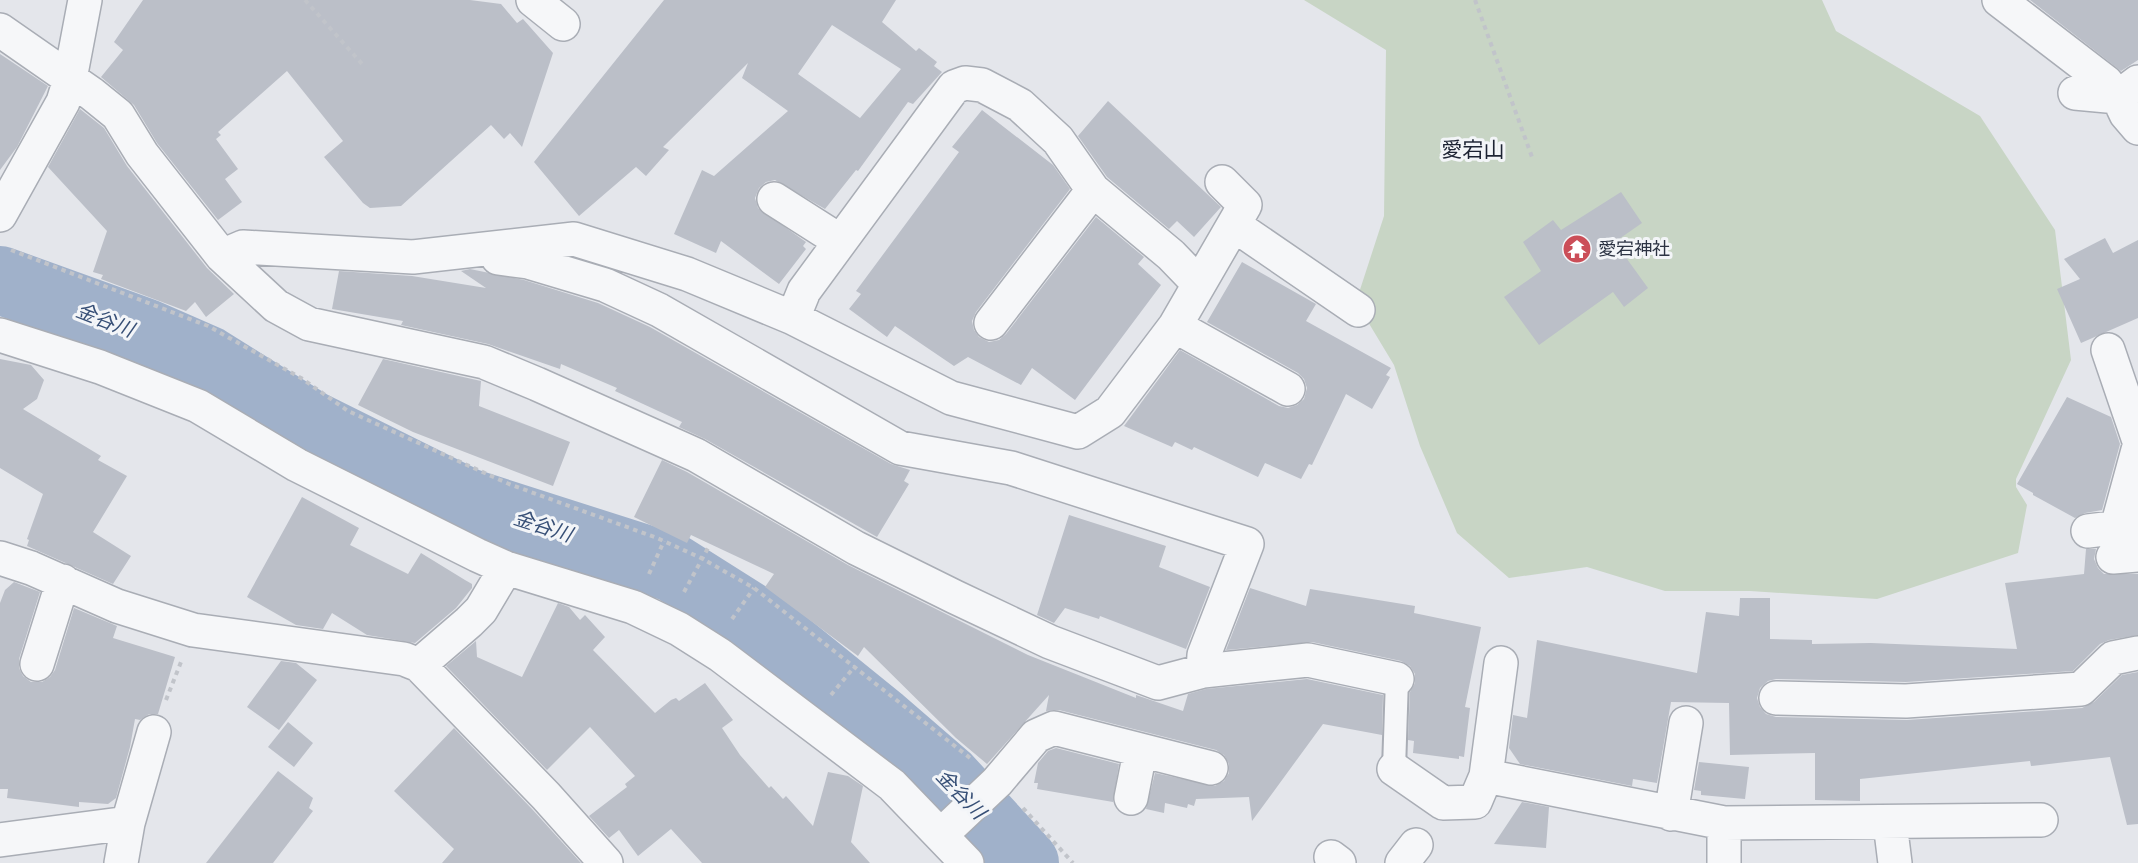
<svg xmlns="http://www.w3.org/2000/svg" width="2138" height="863" font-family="Cabin,'Noto Sans JP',sans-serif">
<rect width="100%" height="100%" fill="#e4e6eb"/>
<path fill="#c8d5c5" d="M 1304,0 L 1822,0 L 1836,31 L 1980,116 L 2055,230 L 2071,360 L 2016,479 L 2016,487 L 2027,505 L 2018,553 L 1877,599 L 1750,591 L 1665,591 L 1587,567 L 1509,578 L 1457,533 L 1420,446 L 1394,365 L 1356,302 L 1384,216 L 1386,50 Z"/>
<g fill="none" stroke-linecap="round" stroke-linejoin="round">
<path stroke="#a0b1ca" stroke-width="68" d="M 0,280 L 144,332 L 208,360 L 312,425 L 467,502 L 673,568 L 760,623 L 881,721 L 947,778 L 1025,863"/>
</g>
<path fill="#bbbfc8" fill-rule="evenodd" d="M 143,0 L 470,0 L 501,4 L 517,23 L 523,19 L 553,53 L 522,147 L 510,133 L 504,139 L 491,125 L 401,206 L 370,208 L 363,203 L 324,157 L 343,141 L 287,71 L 218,132 L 221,135 L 216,139 L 238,169 L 225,179 L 242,202 L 218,220 L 157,143 L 134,105 L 101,77 L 123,50 L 114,42 Z
M 664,0 L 896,0 L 882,22 L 916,51 L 919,48 L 937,62 L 934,66 L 942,72 L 913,104 L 908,102 L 858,171 L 856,170 L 825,209 L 775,180 L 766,182 L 759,188 L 755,198 L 758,208 L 806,242 L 803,246 L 806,249 L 779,284 L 721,241 L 716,253 L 674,234 L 702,170 L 714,176 L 788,111 L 742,78 L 748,63 L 663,147 L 669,150 L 646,176 L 636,167 L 579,216 L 534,162 ZM 832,25 L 901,69 L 860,118 L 798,74 Z
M 2030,0 L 2138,0 L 2138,60 L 2121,71 Z
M 0,54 L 48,86 L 17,147 L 0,170 Z
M 1108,101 L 1221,207 L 1194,237 L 1177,221 L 1169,229 L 1107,177 L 1078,136 Z
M 80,109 L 104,128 L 127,166 L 207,268 L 234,294 L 206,317 L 195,302 L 186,311 L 101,279 L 103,275 L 93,272 L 107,231 L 48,167 Z
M 982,110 L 1053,165 L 1070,189 L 976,312 L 972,321 L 974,330 L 979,337 L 989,342 L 999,340 L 1006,334 L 1096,217 L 1144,257 L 1138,264 L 1161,285 L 1075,400 L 1032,368 L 1021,385 L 968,357 L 954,366 L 895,326 L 887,337 L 849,309 L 861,294 L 856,291 L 959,152 L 952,147 Z
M 1621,192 L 1642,223 L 1619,239 L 1630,256 L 1627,259 L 1648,288 L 1624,307 L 1613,292 L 1539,345 L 1504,297 L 1541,271 L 1523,242 L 1553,220 L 1561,230 Z
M 2105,238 L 2113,253 L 2138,240 L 2138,318 L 2081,343 L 2057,289 L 2080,279 L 2064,259 Z
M 1242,262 L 1316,304 L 1306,321 L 1391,368 L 1386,375 L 1390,377 L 1372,409 L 1346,394 L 1312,465 L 1309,464 L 1301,479 L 1265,463 L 1258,477 L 1194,447 L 1192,450 L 1175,442 L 1172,447 L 1124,426 L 1180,350 L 1279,406 L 1288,408 L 1297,405 L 1304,399 L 1307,388 L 1304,379 L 1298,373 L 1207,322 Z
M 470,269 L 524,280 L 598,303 L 650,327 L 891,464 L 910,470 L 904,481 L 909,484 L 877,537 L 705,439 L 679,427 L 682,422 L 615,391 L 617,388 L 561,364 L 560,369 L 488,344 L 401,325 L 403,321 L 332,309 L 339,271 L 412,276 L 486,288 L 461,271 Z
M 0,359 L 31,365 L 44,380 L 37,399 L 23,409 L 101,456 L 98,460 L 127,476 L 93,532 L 131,556 L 113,584 L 27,546 L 29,540 L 27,539 L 43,494 L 0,468 Z
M 383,359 L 481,381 L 479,406 L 570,442 L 553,486 L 413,432 L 358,405 Z
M 2067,397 L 2111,417 L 2120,444 L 2102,510 L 2085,513 L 2075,518 L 2033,495 L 2033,493 L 2017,484 Z
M 662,460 L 687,472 L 848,565 L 1028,655 L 1136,698 L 1136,695 L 1183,711 L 1188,694 L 1206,689 L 1307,679 L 1383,695 L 1382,735 L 1323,724 L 1252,821 L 1249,797 L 1196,799 L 1194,806 L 1188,804 L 1187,808 L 1165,803 L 1164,813 L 1146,809 L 1155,773 L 1215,786 L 1224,781 L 1229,773 L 1229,764 L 1224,755 L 1216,750 L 1059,710 L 1046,711 L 1049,695 L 987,764 L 956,738 L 864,647 L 858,656 L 765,587 L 774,574 L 691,535 L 687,543 L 634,517 Z
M 302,497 L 359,528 L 350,545 L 408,574 L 421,553 L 465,580 L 472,584 L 472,588 L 456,608 L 415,643 L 367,635 L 332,613 L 323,629 L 296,625 L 247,597 Z
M 1069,515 L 1166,546 L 1159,567 L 1210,587 L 1186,649 L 1100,616 L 1099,619 L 1065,608 L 1054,623 L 1037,615 Z
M 2086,549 L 2096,549 L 2094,559 L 2098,568 L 2104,574 L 2138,574 L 2138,635 L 2109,640 L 2100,644 L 2073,671 L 1906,682 L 1776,679 L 1768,681 L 1760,688 L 1757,698 L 1760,707 L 1766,714 L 1776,717 L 1907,720 L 2082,708 L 2094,702 L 2122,675 L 2138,672 L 2138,824 L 2127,825 L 2110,757 L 2031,766 L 2030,761 L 1860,779 L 1860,801 L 1815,800 L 1815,753 L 1730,755 L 1729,703 L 1671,702 L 1657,783 L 1633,779 L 1632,786 L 1520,764 L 1509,748 L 1513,715 L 1527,718 L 1537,640 L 1697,673 L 1706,612 L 1739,616 L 1740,598 L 1770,598 L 1770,639 L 1812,640 L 1812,644 L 1871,643 L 2017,649 L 2005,583 L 2084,574 Z
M 14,582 L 40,592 L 19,659 L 19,668 L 23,676 L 31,682 L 42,682 L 50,677 L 55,670 L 74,608 L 117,626 L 113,638 L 175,657 L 158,714 L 149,714 L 140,720 L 135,719 L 130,747 L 116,798 L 108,804 L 79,802 L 79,807 L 7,798 L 8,789 L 0,789 L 0,603 L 5,590 Z
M 1250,588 L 1306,606 L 1310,589 L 1415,606 L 1414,613 L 1481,627 L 1465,707 L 1470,708 L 1464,757 L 1459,756 L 1459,759 L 1413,753 L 1414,741 L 1408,740 L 1410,692 L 1415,683 L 1415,674 L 1410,666 L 1401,661 L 1312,642 L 1226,650 Z
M 558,603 L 569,607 L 580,620 L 585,615 L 605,637 L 593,650 L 655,713 L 671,700 L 676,698 L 679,701 L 705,683 L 733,720 L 722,728 L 740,755 L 769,788 L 771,786 L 783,799 L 786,796 L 813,826 L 828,772 L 848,776 L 863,786 L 851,842 L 870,863 L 702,863 L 671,829 L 638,856 L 619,830 L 609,838 L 589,816 L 627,787 L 625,784 L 635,776 L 590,727 L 547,770 L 446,666 L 476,641 L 477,657 L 522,677 Z
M 281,661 L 296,663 L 317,680 L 279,730 L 247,707 Z
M 288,722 L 313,743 L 294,767 L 268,747 Z
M 454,728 L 532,809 L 581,863 L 442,863 L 454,849 L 394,791 Z
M 1056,748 L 1119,764 L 1113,802 L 1037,789 L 1038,783 L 1034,783 L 1038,763 L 1048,751 Z
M 1699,762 L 1749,767 L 1745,799 L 1701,795 L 1701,791 L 1694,790 Z
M 278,771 L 313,798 L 309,808 L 313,811 L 273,863 L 206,863 Z
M 1522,802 L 1549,807 L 1546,848 L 1494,844 Z"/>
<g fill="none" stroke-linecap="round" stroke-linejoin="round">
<g stroke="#a9adb5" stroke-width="26">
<path id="service" d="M 1394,769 L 1397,679"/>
</g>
<g stroke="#a9adb5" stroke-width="36">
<path id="minor" d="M 533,0 L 563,24
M 1999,0 L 2106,82 L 2118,97
M 0,30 L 92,94 L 118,115 L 142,154 L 222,256 L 276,306 L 309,324 L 484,362 L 537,384 L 696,455 L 856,548 L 955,597 L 1050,642 L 1158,683 L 1203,671 L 1308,660 L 1397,679
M 2138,82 L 2118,97 L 2126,114 L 2138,128
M 2075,93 L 2118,97
M 774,199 L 840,241
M 0,215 L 63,102 L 70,79 L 85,0
M 1234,225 L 1358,310
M 222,256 L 243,247 L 413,257 L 574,239 L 687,274 L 793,318 L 951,398 L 1078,432 L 1110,412 L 1175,326 L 1245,205 L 1222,182
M 498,258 L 528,262 L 605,285 L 659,310 L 900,448 L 1011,468 L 1247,544 L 1204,655 L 1203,671
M 793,318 L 804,291 L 954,87 L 965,83 L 982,85 L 1020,105 L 1058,140 L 1093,190 L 1171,255 L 1199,284
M 991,323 L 1093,190
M 1175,326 L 1288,389
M 0,335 L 100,367 L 198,406 L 297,465 L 477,555 L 506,568 L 633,607 L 679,629 L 720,655 L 892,785 L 967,863
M 2108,350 L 2138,438
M 2117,527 L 2138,450
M 2088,531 L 2138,525
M 2113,557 L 2138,555
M 0,558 L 31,568 L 117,606 L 193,630 L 404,659 L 419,665
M 506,568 L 481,610 L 469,622 L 419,665 L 546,796 L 606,863
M 37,664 L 63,581
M 1776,698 L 1906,701 L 2081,689 L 2113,658 L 2138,653
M 1394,769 L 1443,803 L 1475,802 L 1486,776 L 1724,823 L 2041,820
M 1486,776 L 1501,663
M 1131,798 L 1140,752
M 1671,814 L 1686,723
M 128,823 L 154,732
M 1890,823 L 1895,863
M 942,834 L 997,782 L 1036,736 L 1054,728 L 1211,768
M 0,840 L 128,823 L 121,863
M 1331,857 L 1339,863
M 1402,863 L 1416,845
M 1724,863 L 1724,823"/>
</g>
<path stroke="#c1c4ca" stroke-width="4" stroke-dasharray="4.5 4.5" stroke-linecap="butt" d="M 305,0 L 363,65
M 1475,0 L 1532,157
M 11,250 L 208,326 L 301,378 L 348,411 L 509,484 L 657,538 L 701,558 L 754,588 L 970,758
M 649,574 L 664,541
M 684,592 L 708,548
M 732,619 L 754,588
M 831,695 L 855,666
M 166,700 L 181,662
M 1023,808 L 1073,863"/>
<use href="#service" stroke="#f6f7f9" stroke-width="22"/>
<use href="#minor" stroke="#f6f7f9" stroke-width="33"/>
</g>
<defs>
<g id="temple-disc" transform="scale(1.5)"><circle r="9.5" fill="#cb4e58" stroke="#f3f5f8"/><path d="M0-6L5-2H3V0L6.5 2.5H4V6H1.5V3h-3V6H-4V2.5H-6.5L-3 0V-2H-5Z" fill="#fff"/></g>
</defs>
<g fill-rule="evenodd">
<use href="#temple-disc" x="1577" y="249"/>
</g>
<g text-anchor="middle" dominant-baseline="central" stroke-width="6" stroke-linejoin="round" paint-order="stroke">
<g font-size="18" fill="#2c3343" stroke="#f3f5f8" text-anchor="start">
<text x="1598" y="249">愛宕神社</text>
</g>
<g font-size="20" font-style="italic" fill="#374f76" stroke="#f3f5f8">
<text transform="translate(105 320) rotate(21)">金谷川</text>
<text transform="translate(543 526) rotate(18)">金谷川</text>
<text transform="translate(961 794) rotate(46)">金谷川</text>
</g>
<g font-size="21" fill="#1e2434" stroke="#f3f5f8">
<text x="1473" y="149">愛宕山</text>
</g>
</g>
</svg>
